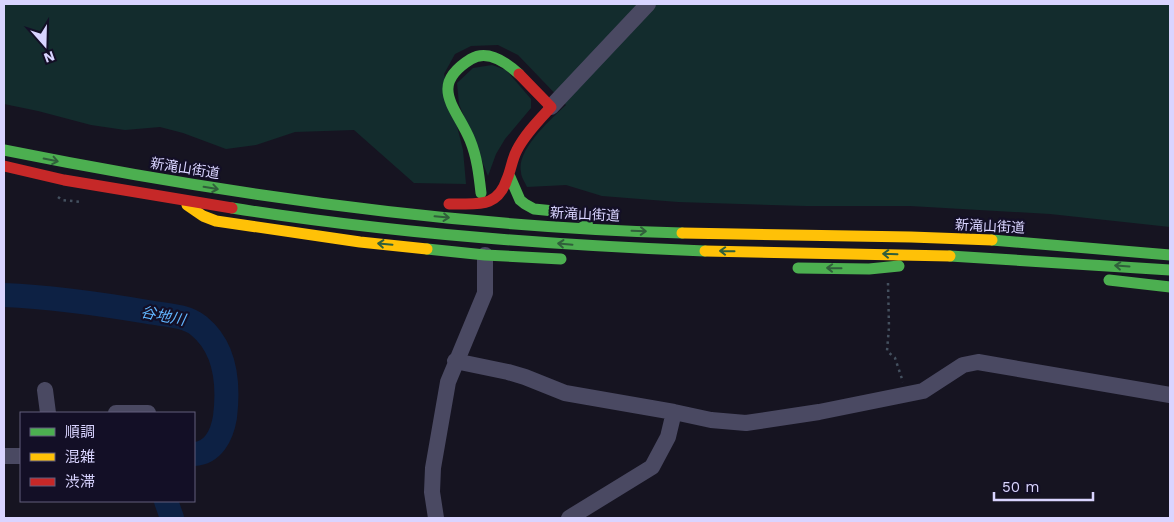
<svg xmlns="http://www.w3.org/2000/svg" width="1174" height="522" font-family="'Work Sans','Noto Sans JP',sans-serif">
<rect width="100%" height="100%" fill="#161421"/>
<path fill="#132c2d" d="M 4,4 L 1170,4 L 1170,227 L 1050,214 L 910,206 L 806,206 L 678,202 L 602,196 L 566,185 L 527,187 C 525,182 521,177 521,172 C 516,150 551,119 566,105 L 518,55 L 498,45 L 471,46 L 455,54 L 444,74 L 463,150 L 466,184 L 414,183 L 354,130 L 295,132 L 256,145 L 226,149 L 183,133 L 160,127 L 125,130 L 91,125 L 38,111 L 4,104 Z
M 492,65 L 506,70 L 531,99 L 531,108 L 505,139 L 496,154 L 488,176 L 459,104 L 457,83 L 473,68 Z"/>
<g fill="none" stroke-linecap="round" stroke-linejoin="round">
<path stroke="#0d2144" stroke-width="24" d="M 4,295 C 52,297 101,304 148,312 C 164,315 186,315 199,326 C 226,348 229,384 225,417 C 222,435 213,453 194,454
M 166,501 L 172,518"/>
<path stroke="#44505f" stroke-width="2.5" stroke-dasharray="2.5 4" stroke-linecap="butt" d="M 58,197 L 62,200 L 81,202
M 888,283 L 889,327 L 887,351 L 895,358 L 903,382"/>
<path stroke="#4a4962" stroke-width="16" d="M 551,107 L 648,4
M 455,361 L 508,372 L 525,377 L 565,393 L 674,412 L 711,420 L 746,423 L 819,412 L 923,391 L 963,365 L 978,362 L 1170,395
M 45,390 L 48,413
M 116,413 L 148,413
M 4,456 L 21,456
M 436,518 L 432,492 L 433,468 L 448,382 L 485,293 L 485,255
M 569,518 L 652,467 L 668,437 L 674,412"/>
<path stroke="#4caf50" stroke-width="11" d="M 4,150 C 228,195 454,227 682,233
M 510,177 L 520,200 L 525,204 L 534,209 L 574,213 L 588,221
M 481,193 C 479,175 477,157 470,140 C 457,108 427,86 471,59 C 488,49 507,63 519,74
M 232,208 C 388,233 547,245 705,251
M 992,240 L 1170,255
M 427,249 L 485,255 L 561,259
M 950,256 L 1170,270
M 798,268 L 869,269 L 899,266
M 1109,280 L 1170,287"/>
<path stroke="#ffc107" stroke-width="11" d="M 187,205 L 203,216 L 216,221 L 360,242 L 427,249
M 682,233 L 911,237 L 992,240
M 705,251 L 950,256"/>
<path stroke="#c62828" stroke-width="11" d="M 4,166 L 64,180 L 232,208
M 449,204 C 475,203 497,210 507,179 C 511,170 512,159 517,150 C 525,134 539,120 551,107 L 519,74"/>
</g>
<defs><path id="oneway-shaft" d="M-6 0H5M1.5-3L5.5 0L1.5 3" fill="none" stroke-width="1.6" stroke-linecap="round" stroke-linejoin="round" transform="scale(1.25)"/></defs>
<g stroke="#305f3b">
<use href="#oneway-shaft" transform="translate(51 160) rotate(11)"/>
<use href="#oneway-shaft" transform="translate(211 188) rotate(9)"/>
<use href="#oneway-shaft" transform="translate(442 217) rotate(5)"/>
<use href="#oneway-shaft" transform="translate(639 231) rotate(2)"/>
<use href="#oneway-shaft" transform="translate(385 244) rotate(-175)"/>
<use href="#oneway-shaft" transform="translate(565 244) rotate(-175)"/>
<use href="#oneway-shaft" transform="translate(727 251) rotate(-179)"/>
<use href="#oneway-shaft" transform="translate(890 254) rotate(-178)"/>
<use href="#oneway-shaft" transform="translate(1122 266) rotate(-176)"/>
<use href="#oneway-shaft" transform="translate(834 268) rotate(-179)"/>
</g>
<g text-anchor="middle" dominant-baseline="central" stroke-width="4.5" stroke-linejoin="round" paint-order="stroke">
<g font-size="14" fill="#d9d4ff" stroke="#130f26">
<text transform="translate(185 168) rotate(9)">新滝山街道</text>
<text transform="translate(585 214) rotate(3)">新滝山街道</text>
<text transform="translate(990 226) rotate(3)">新滝山街道</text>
</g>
<g font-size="15" font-style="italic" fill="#62b6ff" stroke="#130f26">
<text transform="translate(163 316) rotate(11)">谷地川</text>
</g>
</g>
<rect width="1174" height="522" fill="none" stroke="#d9d4ff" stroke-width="10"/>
<rect x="20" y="412" width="175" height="90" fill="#130f26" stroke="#625e7d"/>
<rect x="30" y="428" width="25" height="8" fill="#4caf50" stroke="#625e7d"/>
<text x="65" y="437" font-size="15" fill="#d9d4ff">順調</text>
<rect x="30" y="453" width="25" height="8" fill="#ffc107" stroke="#625e7d"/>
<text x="65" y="462" font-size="15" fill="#d9d4ff">混雑</text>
<rect x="30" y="478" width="25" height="8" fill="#c62828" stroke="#625e7d"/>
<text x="65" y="487" font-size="15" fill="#d9d4ff">渋滞</text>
<g transform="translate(45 45) rotate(160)" stroke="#130f26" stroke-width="4" paint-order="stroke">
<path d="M0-4L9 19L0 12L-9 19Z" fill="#d9d4ff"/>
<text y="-8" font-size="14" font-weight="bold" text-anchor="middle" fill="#d9d4ff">N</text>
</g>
<path d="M994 492v8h99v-8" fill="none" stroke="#d9d4ff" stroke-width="2.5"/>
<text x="1002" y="492" font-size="15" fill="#d9d4ff" stroke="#130f26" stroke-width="4" paint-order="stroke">50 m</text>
</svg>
